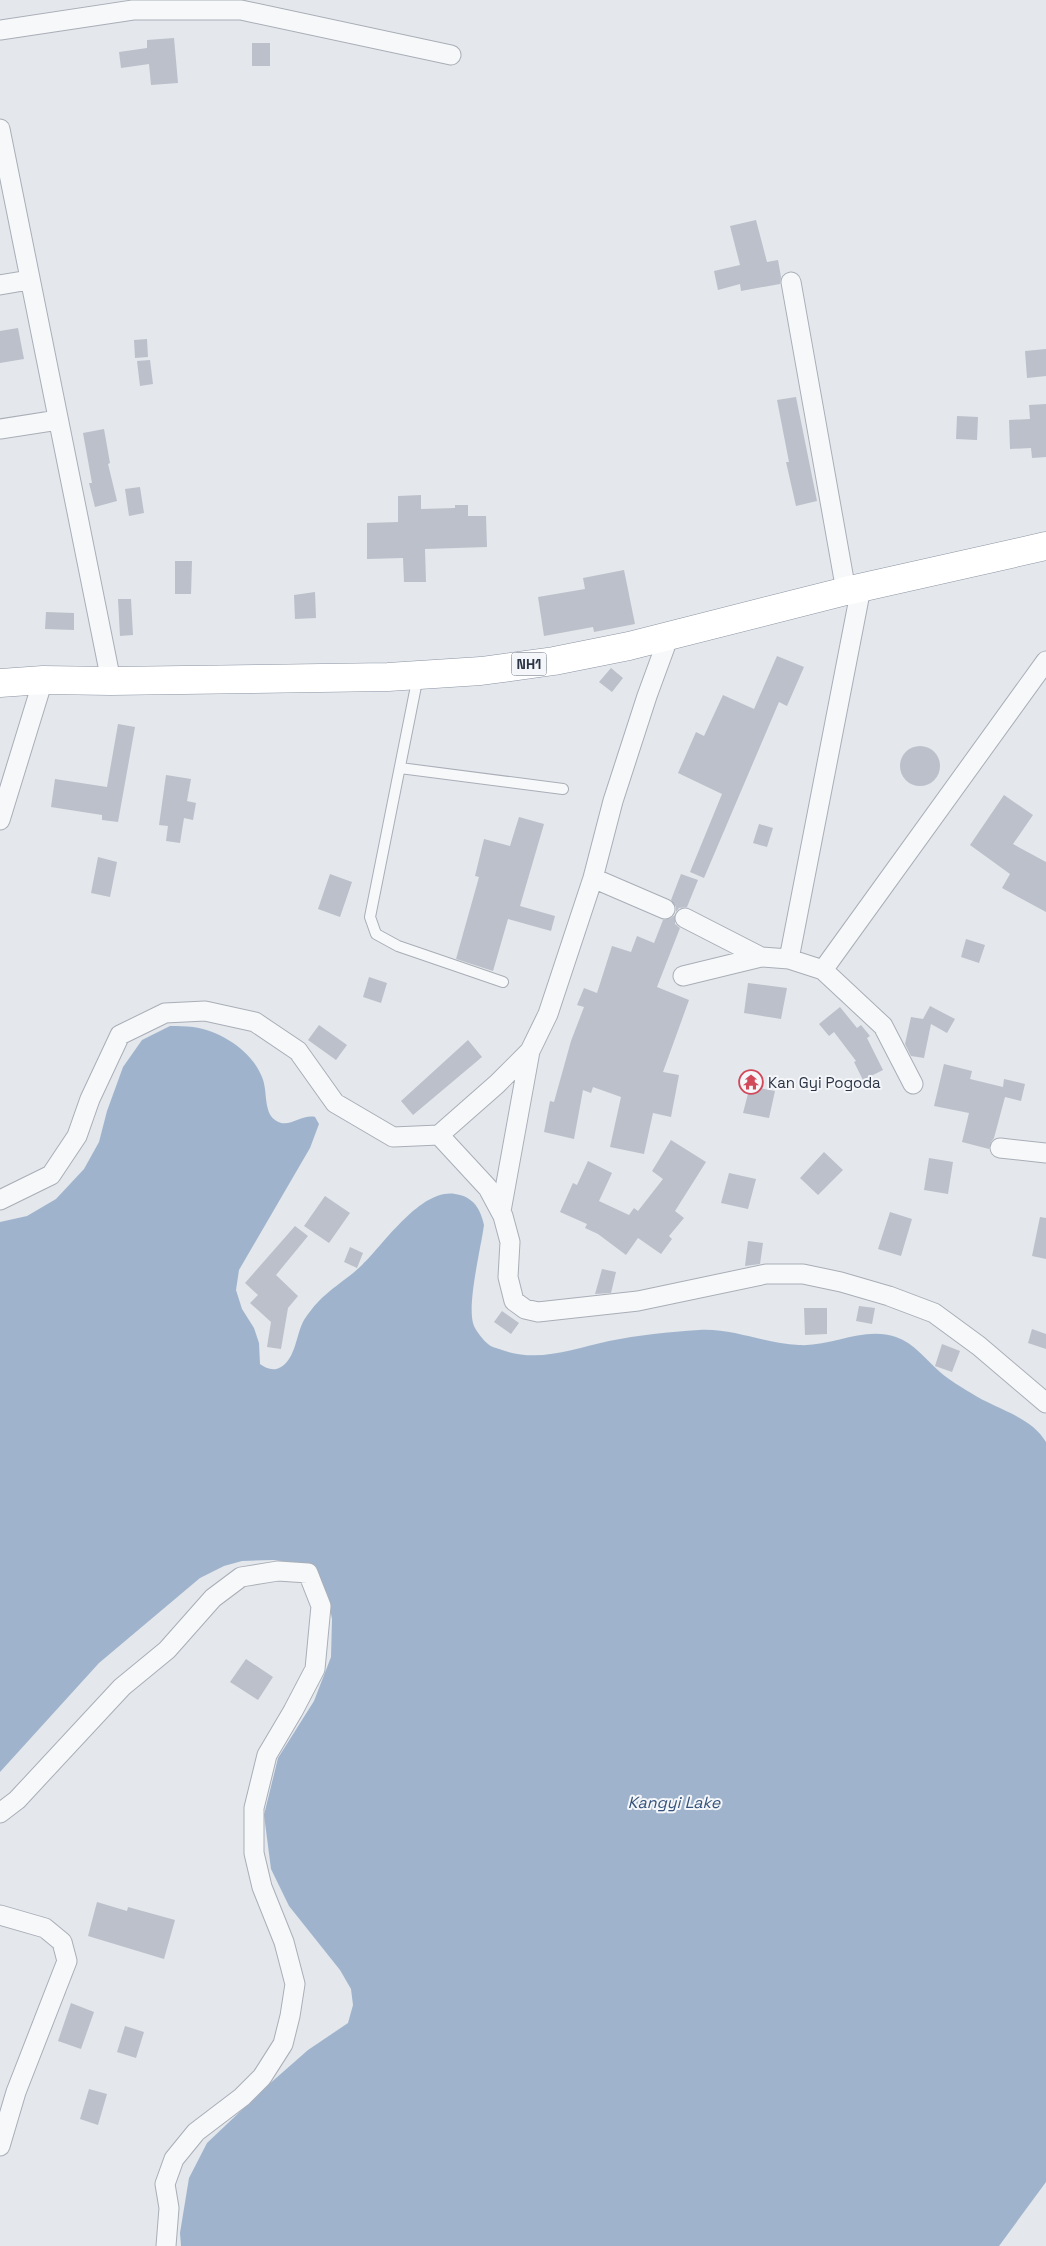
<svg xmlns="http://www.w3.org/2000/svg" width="1046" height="2246" font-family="'Space Grotesk',sans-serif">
<rect width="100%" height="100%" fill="#e4e7ec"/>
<path fill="#9fb4cc" d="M 170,1026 C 178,1026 186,1026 193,1027 C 221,1031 252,1051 262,1077 C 268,1091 263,1111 275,1120 C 288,1130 301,1114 315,1117 L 319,1124 L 310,1148 L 239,1270 L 236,1290 L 242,1309 L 254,1328 L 259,1343 L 260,1364 C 266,1368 273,1372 281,1367 C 296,1358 296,1334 304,1320 C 308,1314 313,1307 318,1302 C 331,1288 349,1278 362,1265 C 385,1243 424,1183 460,1195 C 475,1199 481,1211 484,1225 C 481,1248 466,1307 474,1326 C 476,1331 484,1341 488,1344 C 491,1347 497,1348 502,1350 C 538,1363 573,1349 609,1341 C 638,1335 669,1332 699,1330 C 734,1328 765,1344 799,1345 C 832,1347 863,1326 896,1337 C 914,1343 926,1360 940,1372 C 949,1380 961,1387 971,1393 C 995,1409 1031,1416 1046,1442 L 1046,2182 L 999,2246 L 181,2246 L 180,2233 L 189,2178 L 207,2143 L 267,2086 L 308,2050 L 348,2023 L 353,2005 L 351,1989 L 340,1970 L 289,1906 L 271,1869 L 264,1815 L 278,1758 L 314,1701 L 331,1657 L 332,1619 L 327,1593 L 316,1576 L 298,1563 L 273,1560 L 242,1561 L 224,1566 L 200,1578 L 99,1663 L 0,1772 L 0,1222 L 27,1216 L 56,1199 L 84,1169 L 99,1142 L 107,1111 L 123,1067 L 142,1040 Z"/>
<path fill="#bbc0ca" d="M 174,38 L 178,83 L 151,85 L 149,64 L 121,68 L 119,52 L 147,48 L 147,40 Z
M 252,43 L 270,43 L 270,66 L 252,66 Z
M 756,220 L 767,262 L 778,260 L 781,277 L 780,284 L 741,291 L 740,284 L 718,290 L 714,271 L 740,265 L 730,226 Z
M 18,328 L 24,359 L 0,363 L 0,331 Z
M 147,339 L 148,357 L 135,358 L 134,340 Z
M 1046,349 L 1046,376 L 1027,378 L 1025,351 Z
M 150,360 L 153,384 L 140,386 L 137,361 Z
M 796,397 L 817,501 L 796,506 L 786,462 L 789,462 L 777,400 Z
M 1046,404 L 1046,457 L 1032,458 L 1031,448 L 1010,449 L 1009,420 L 1030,419 L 1029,405 Z
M 957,416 L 978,417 L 977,440 L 956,439 Z
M 104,429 L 110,463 L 108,464 L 117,501 L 95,507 L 89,483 L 92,483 L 83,433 Z
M 140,487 L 144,513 L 129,516 L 125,489 Z
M 421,495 L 421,509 L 455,508 L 455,505 L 468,505 L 468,516 L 486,516 L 487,547 L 425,549 L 426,582 L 404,582 L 403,558 L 367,559 L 367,523 L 398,522 L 398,496 Z
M 175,561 L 192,561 L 191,594 L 175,594 Z
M 624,570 L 635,624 L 594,632 L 593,627 L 544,636 L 538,597 L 585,589 L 583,578 Z
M 315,592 L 316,618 L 295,619 L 294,595 Z
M 118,599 L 131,599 L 133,635 L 120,636 Z
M 46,612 L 74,613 L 74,630 L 45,629 Z
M 777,656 L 804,667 L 787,706 L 779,702 L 704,878 L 690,872 L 722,794 L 678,773 L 696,732 L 704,736 L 723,695 L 754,709 Z
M 611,668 L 623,678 L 612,692 L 599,682 Z
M 118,724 L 135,727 L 118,822 L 102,820 L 102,815 L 51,807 L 55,779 L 107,787 Z
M900 766a20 20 0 1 1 40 0a20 20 0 1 1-40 0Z
M 166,775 L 191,779 L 187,801 L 196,803 L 193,820 L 184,818 L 180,843 L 166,841 L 168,826 L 159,825 Z
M 1004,795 L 1033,815 L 1013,844 L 1046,862 L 1046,912 L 1002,888 L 1010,874 L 970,845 Z
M 519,817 L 544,824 L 520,906 L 555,916 L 551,931 L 508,919 L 493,971 L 456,959 L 479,877 L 475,876 L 484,839 L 510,846 Z
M 759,824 L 773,828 L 767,847 L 753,843 Z
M 98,857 L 117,862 L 110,897 L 91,893 Z
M 330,874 L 352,882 L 340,917 L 318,909 Z
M 681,874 L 698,880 L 687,907 L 679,908 L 676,912 L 676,907 L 671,900 Z
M 675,915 L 675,924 L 680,928 L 657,987 L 689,1000 L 663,1072 L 679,1075 L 671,1117 L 653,1113 L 644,1154 L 610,1147 L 621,1097 L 593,1087 L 591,1093 L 583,1090 L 574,1139 L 544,1132 L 550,1101 L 554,1102 L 571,1041 L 584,1007 L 577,1005 L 584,988 L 597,993 L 612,946 L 631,952 L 637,936 L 654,943 L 663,920 L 671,918 Z
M 966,939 L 985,945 L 979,963 L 961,957 Z
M 369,977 L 387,983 L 381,1003 L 363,997 Z
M 748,983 L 787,988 L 781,1019 L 744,1013 Z
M 930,1006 L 955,1019 L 947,1033 L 931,1024 L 924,1058 L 911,1056 L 905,1044 L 911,1017 L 923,1019 Z
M 840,1007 L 857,1028 L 861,1025 L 870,1036 L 867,1038 L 883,1070 L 863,1080 L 854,1062 L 856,1061 L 834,1032 L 829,1036 L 819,1024 Z
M 319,1025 L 347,1045 L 336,1060 L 308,1040 Z
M 468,1040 L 482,1057 L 413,1115 L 401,1101 Z
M 944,1064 L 972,1071 L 970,1079 L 1003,1087 L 1004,1079 L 1025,1084 L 1021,1101 L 1005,1097 L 994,1138 L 991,1142 L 989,1149 L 962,1142 L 969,1113 L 934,1106 Z
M 750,1086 L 775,1091 L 769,1118 L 743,1113 Z
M 671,1140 L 706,1162 L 675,1211 L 684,1218 L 669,1236 L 672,1239 L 661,1254 L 638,1238 L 626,1255 L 598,1234 L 585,1228 L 587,1224 L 560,1212 L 573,1183 L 577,1185 L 588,1161 L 612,1173 L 599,1201 L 629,1215 L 634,1208 L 638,1211 L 663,1179 L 652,1171 Z
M 824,1152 L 843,1170 L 818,1195 L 800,1178 Z
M 929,1158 L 953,1162 L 948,1194 L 924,1190 Z
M 729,1173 L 756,1179 L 748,1209 L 721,1203 Z
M 325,1196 L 350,1213 L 329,1243 L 304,1226 Z
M 890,1212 L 912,1219 L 901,1256 L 878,1249 Z
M 1040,1217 L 1046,1218 L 1046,1259 L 1032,1256 Z
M 295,1226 L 308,1236 L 276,1275 L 298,1296 L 288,1308 L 281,1349 L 267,1347 L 271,1322 L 250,1303 L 258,1295 L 245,1283 Z
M 748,1241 L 763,1243 L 760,1264 L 745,1266 Z
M 350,1247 L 363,1253 L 357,1268 L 344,1262 Z
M 602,1269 L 616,1272 L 611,1293 L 595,1294 Z
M 859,1306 L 875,1308 L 872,1324 L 856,1321 Z
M 804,1308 L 827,1308 L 827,1334 L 805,1335 Z
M 502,1311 L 519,1323 L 511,1334 L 494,1322 Z
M 1032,1329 L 1046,1334 L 1046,1349 L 1028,1343 Z
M 942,1344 L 960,1351 L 952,1372 L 935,1366 Z
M 246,1659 L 273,1677 L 258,1700 L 230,1682 Z
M 97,1902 L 127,1911 L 128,1907 L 175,1920 L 164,1959 L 88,1936 Z
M 71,2003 L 94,2012 L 81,2049 L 58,2041 Z
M 125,2026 L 144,2032 L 136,2058 L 117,2052 Z
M 89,2089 L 107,2094 L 98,2125 L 80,2119 Z"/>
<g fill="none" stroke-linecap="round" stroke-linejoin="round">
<g stroke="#a9aeb7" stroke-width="12">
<path id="service" d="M 418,676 L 370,917 L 376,934 L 398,946 L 503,982
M 400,768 L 563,789"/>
</g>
<g stroke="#a9aeb7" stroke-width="21">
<path id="minor" d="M 0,30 L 133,10 L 241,10 L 451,55
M 0,129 L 111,681
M 791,282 L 846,591
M 0,285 L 29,280
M 0,429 L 58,420
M 0,820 L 43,680
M 593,878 L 665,909
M 685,918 L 761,957
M 789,959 L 861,588
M 823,970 L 883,1026 L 913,1084
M 683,976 L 761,957 L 789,959 L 823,970 L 1046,661
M 439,1135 L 488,1188 L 503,1216 L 510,1242 L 508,1277 L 514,1301 L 525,1309 L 538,1312 L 638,1301 L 766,1274 L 803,1274 L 841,1282 L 889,1296 L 934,1313 L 979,1346 L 1046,1403
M 1000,1148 L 1046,1153
M 0,1200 L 51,1175 L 77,1136 L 90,1099 L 120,1035 L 165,1013 L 205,1011 L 255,1022 L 298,1051 L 335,1103 L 393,1137 L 439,1135 L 497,1084 L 530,1051 L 548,1014 L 593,878 L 613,801 L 647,696 L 669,636
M 501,1211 L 530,1051
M 0,1813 L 17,1800 L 122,1687 L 167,1650 L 213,1598 L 241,1577 L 278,1571 L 308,1573 L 321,1606 L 315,1669 L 293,1711 L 267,1755 L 254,1808 L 254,1853 L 262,1887 L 284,1942 L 295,1984 L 290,2016 L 283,2044 L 262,2077 L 242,2097 L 196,2132 L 174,2159 L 165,2184 L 169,2208 L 166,2246
M 0,1915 L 45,1928 L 62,1942 L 67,1961 L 16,2092 L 0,2146"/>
</g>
<g stroke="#8b94a3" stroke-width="29">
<path id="trunk" d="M 0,683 L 43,680 L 111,681 L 388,677 L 481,671 L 554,661 L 629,646 L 846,591 L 1046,546"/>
</g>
<use href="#service" stroke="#f7f8fa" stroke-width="10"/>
<use href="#minor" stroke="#f7f8fa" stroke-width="19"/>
<use href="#trunk" stroke="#fff" stroke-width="28"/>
</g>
<defs>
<g id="temple-ring" transform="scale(1.25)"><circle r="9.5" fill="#f4f6f9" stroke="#d1495b" stroke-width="1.5"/><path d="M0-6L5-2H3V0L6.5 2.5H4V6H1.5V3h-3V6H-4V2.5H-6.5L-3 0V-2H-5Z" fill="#d1495b"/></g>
</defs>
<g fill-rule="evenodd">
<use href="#temple-ring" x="751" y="1082"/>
</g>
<g text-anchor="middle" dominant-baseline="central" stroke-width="4" stroke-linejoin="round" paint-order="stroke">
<rect fill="#f4f6f9" stroke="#676e7b" stroke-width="1" x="511.5" y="652.5" width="35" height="23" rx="4"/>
<g font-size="14" font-weight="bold" fill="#2b3445">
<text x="529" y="664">NH1</text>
</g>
<g font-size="15" fill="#2b3445" stroke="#f4f6f9" text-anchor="start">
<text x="768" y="1082">Kan Gyi Pogoda</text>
</g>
<g font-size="16" font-style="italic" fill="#34527a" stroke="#f4f6f9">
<text x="674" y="1802">Kangyi Lake</text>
</g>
</g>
</svg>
